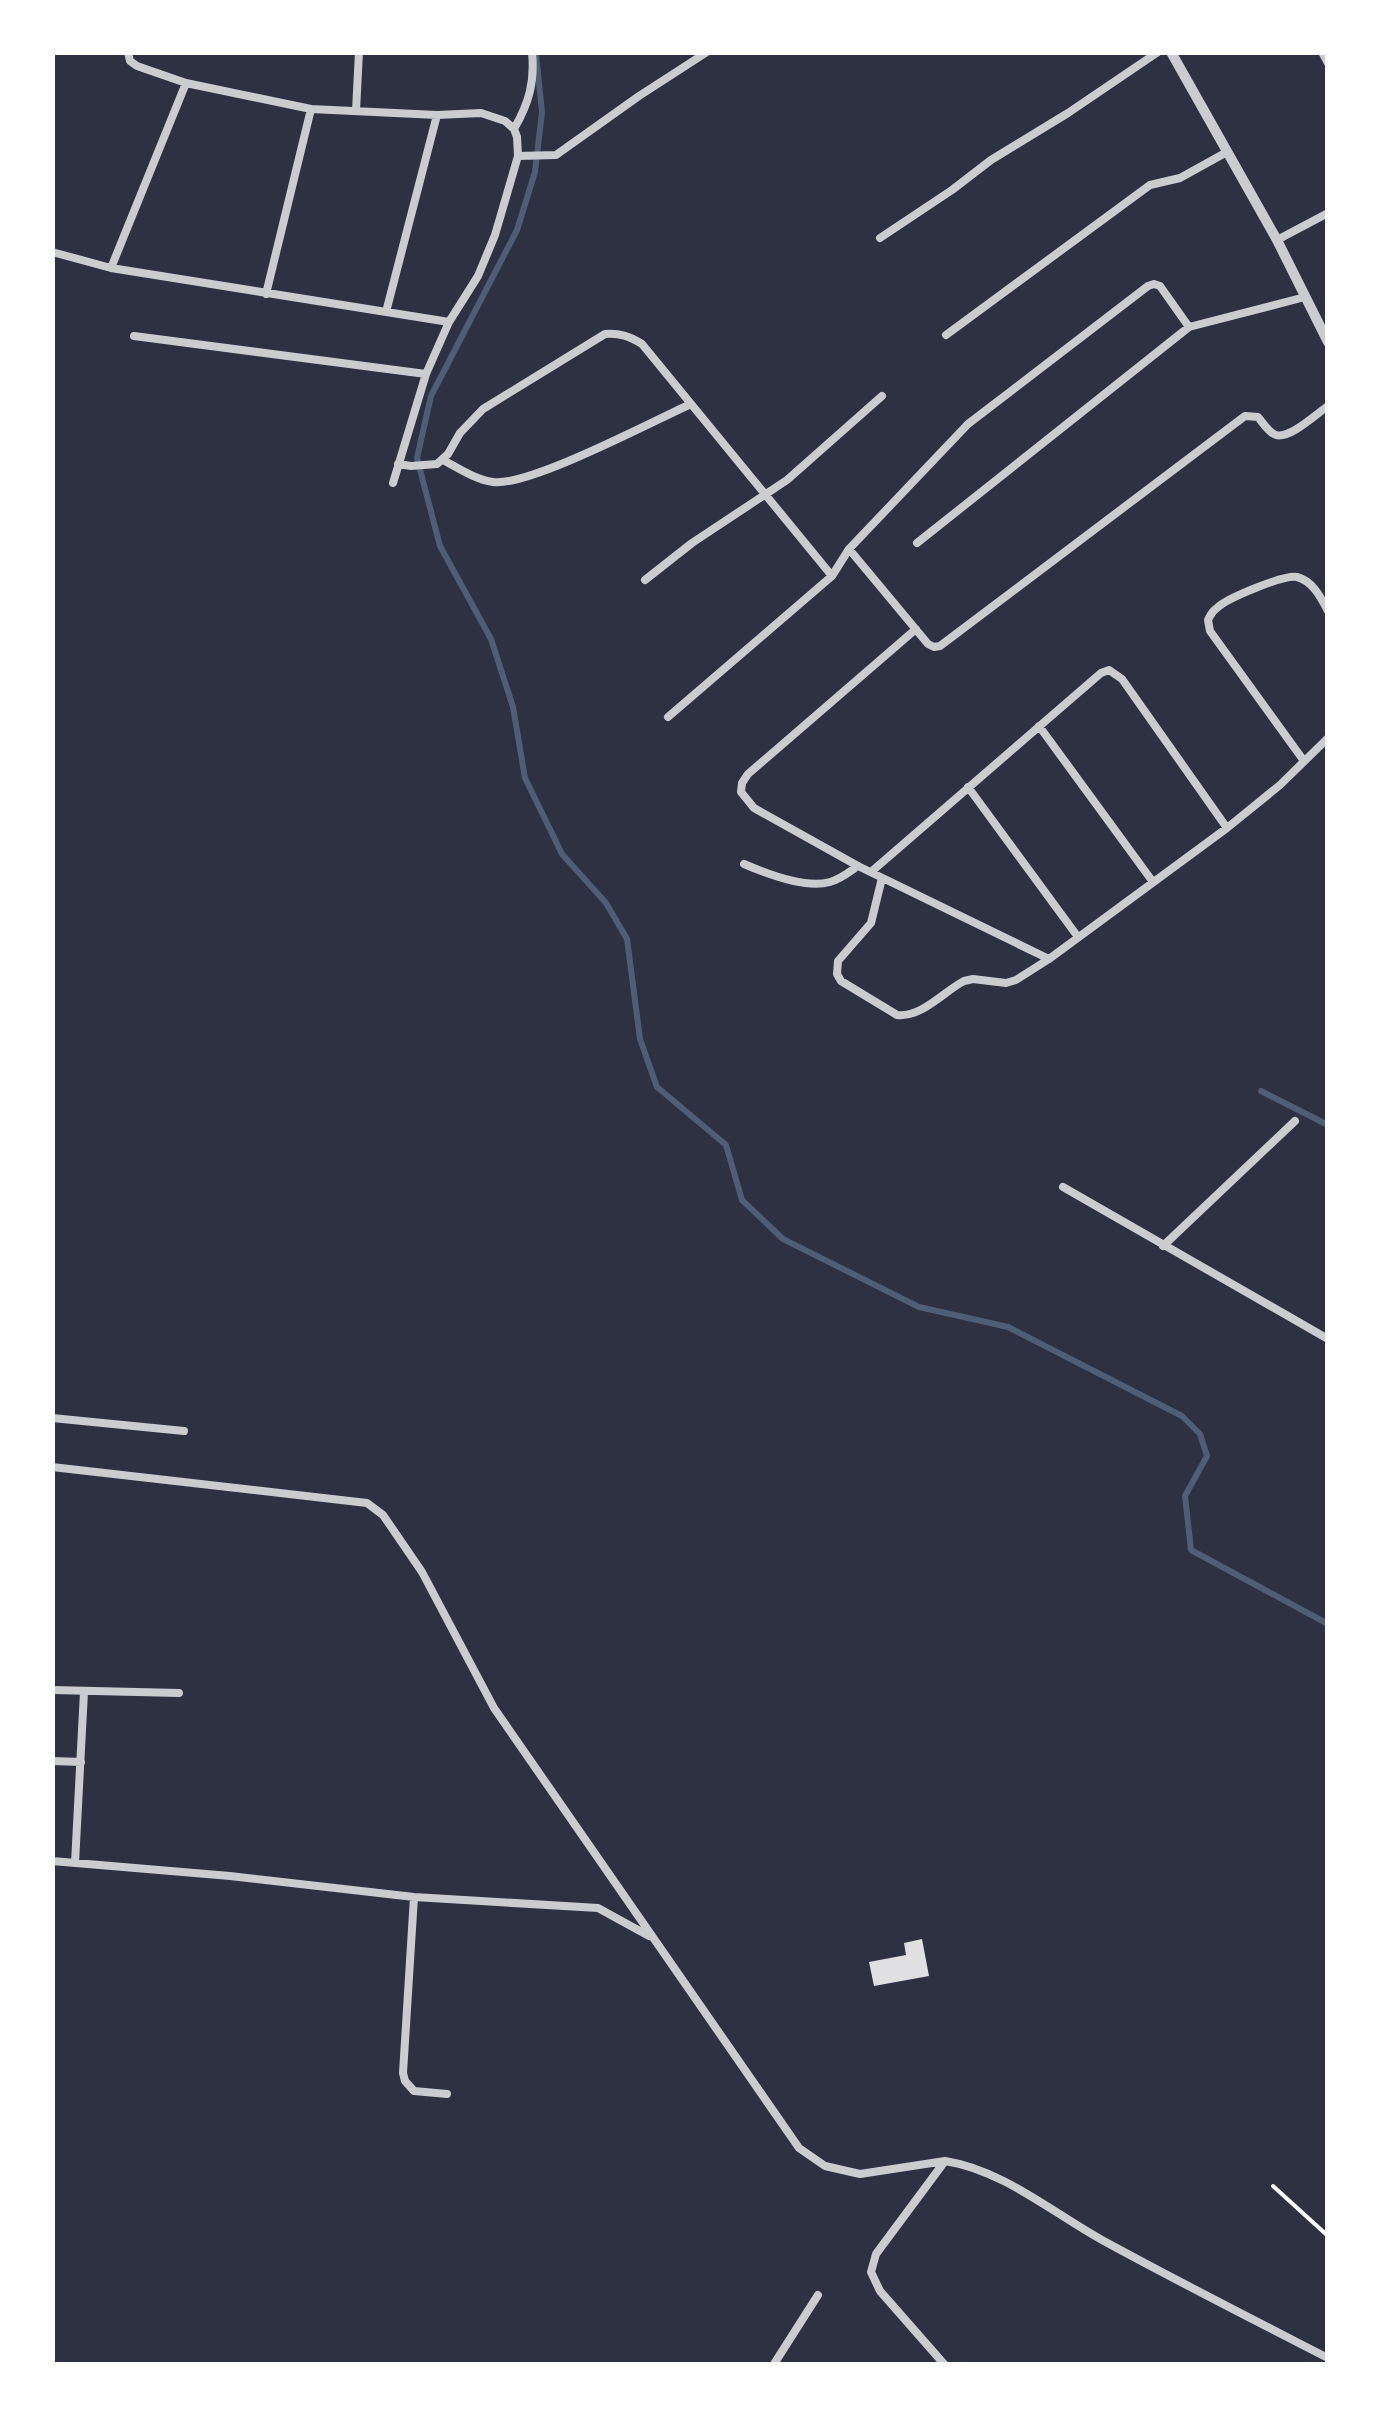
<svg xmlns="http://www.w3.org/2000/svg" width="1380" height="2417" font-family="'IBM Plex Sans',sans-serif">
<rect width="100%" height="100%" fill="#2d3142"/>
<g fill="none" stroke-linecap="round" stroke-linejoin="round">
<path stroke="#4f5d75" stroke-width="6" d="M 536,54 L 542,112 L 535,172 L 517,230 L 431,396 L 417,458 L 440,546 L 491,639 L 513,707 L 525,778 L 562,854 L 606,903 L 627,939 L 640,1039 L 657,1087 L 726,1145 L 742,1200 L 783,1239 L 919,1307 L 1008,1327 L 1182,1416 L 1200,1434 L 1207,1456 L 1185,1496 L 1191,1550 L 1328,1624
M 1261,1091 L 1328,1125"/>
</g>
<path fill="#e0e0e3" d="M 922,1939 L 929,1976 L 874,1986 L 869,1962 L 906,1955 L 904,1943 Z"/>
<g fill="none" stroke-linecap="round" stroke-linejoin="round">
<path stroke="#fff" stroke-width="4" d="M 1273,2186 L 1328,2236"/>
<path stroke="#caccd0" stroke-width="8" d="M 128,52 L 130,61 L 137,66 L 186,83 L 311,109 L 437,115 L 481,113 L 505,121 L 514,129 L 517,137 L 518,156 L 495,235 L 478,276 L 449,322 L 426,374 L 393,483
M 1322,52 L 1328,63
M 356,111 L 359,52
M 514,129 C 529,103 535,82 532,52
M 518,156 L 556,155 L 639,96 L 707,52
M 880,238 L 952,190 L 991,160 L 1068,113 L 1158,52
M 1277,240 L 1328,213
M 52,252 L 111,268 L 449,322
M 111,268 L 186,83
M 266,294 L 311,109
M 386,312 L 437,115
M 946,335 L 1150,185 L 1180,178 L 1227,152
M 134,336 L 426,374
M 443,460 C 458,468 476,480 493,482 C 529,487 653,421 691,404
M 398,464 L 411,466 L 437,464 L 448,454 L 460,433 L 483,409 L 605,334 C 620,333 629,336 642,344 L 832,576
M 917,543 L 1189,327 L 1305,297
M 849,549 L 928,644 L 934,647 L 940,646 L 1245,416 L 1258,417 C 1263,423 1269,433 1276,435 C 1290,439 1316,414 1328,406
M 645,580 L 692,543 L 787,480 L 882,396
M 916,629 L 748,774 L 742,783 L 741,792 L 754,808 L 858,866 L 1049,959
M 668,717 L 832,576 L 849,549 L 968,424 L 1148,286 L 1154,284 L 1160,286 L 1189,327
M 1039,726 L 1153,882
M 1304,761 L 1210,631 L 1208,620 C 1211,614 1211,612 1217,608 C 1227,598 1283,575 1297,577 C 1313,581 1321,598 1328,611
M 968,787 L 1078,937
M 744,864 C 767,874 806,889 830,882 C 841,879 849,872 858,866
M 871,872 L 1101,673 L 1109,670 L 1122,679 L 1227,828
M 882,878 L 871,923 L 838,961 L 837,974 L 841,981 L 897,1015 C 921,1018 943,992 964,981 L 973,979 L 1006,983 L 1016,980 L 1049,959 L 1227,828 L 1280,785 L 1328,738
M 1063,1187 L 1328,1339
M 1163,1246 L 1295,1121
M 52,1418 L 184,1431
M 52,1467 L 367,1503 L 383,1515 L 422,1572 L 494,1708 L 799,2148 L 825,2166 L 860,2174 L 945,2161
M 52,1690 L 179,1693
M 52,1761 L 81,1762
M 52,1861 L 230,1876 L 414,1897 L 598,1908 L 649,1936
M 75,1863 L 84,1692
M 414,1897 L 403,2073 L 405,2081 L 414,2091 L 447,2094
M 774,2364 L 818,2295
M 944,2364 L 880,2291 L 871,2272 L 876,2254 L 945,2161 C 1003,2170 1053,2213 1102,2240 C 1177,2281 1252,2319 1328,2358"/>
<path stroke="#caccd0" stroke-width="10" d="M 1171,52 L 1277,240 L 1328,342"/>
</g>
<rect width="1380" height="2417" fill="none" stroke="#ffffff" stroke-width="110"/>
</svg>
